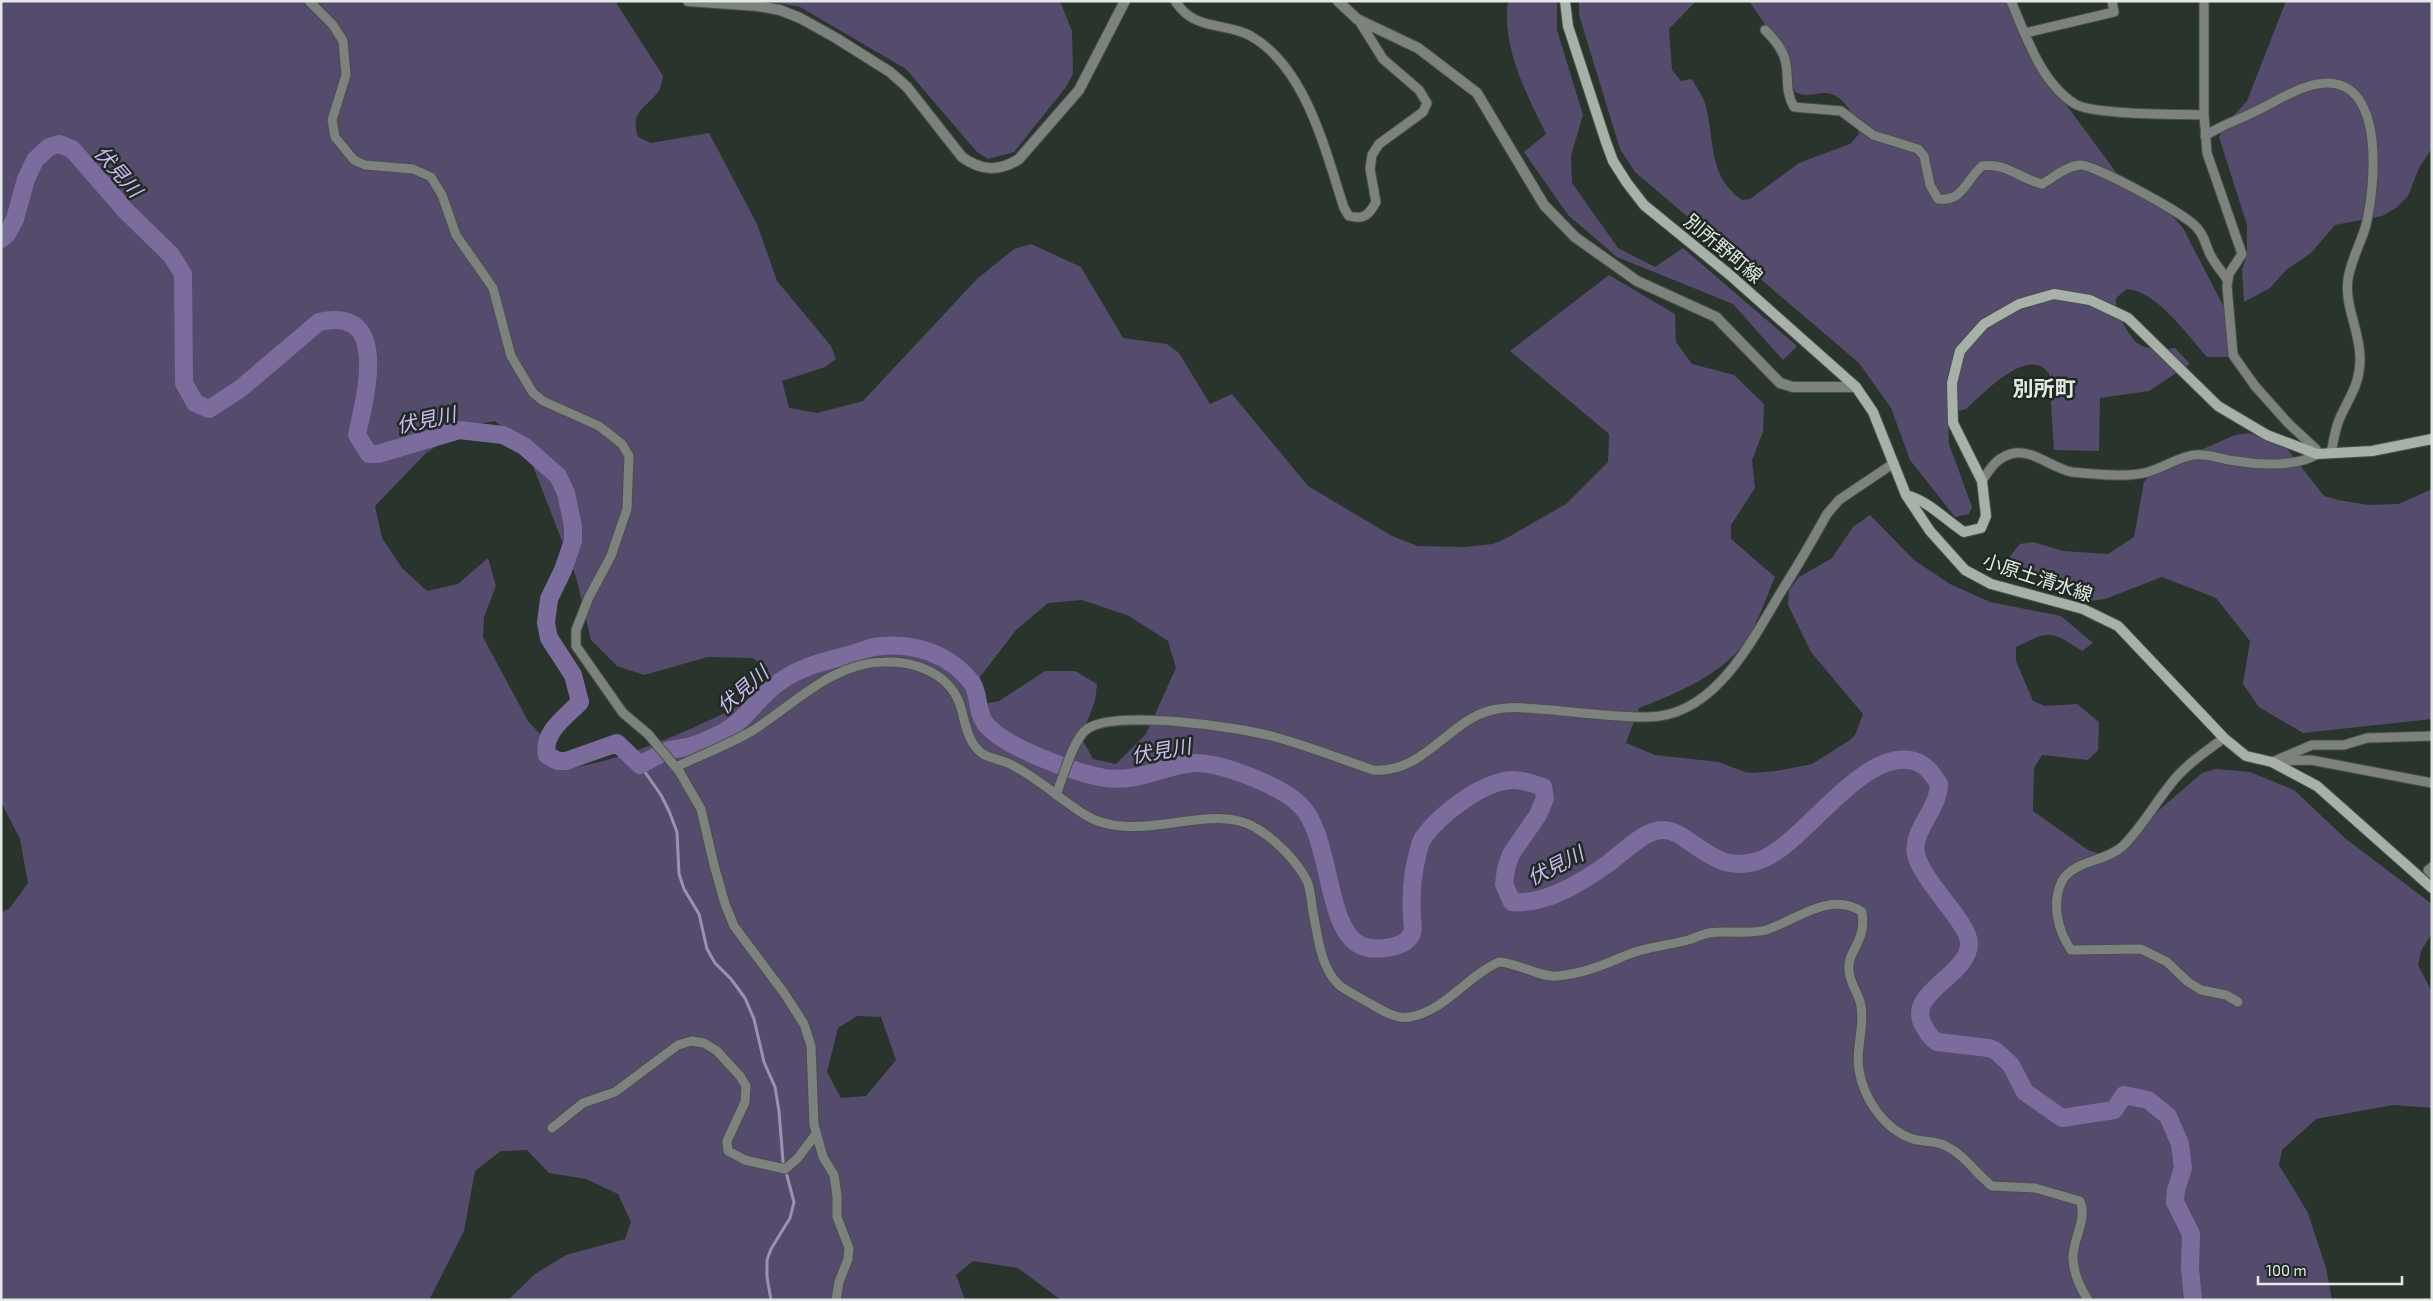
<svg xmlns="http://www.w3.org/2000/svg" width="2433" height="1301" font-family="'Exo 2','Noto Sans JP',sans-serif">
<rect width="100%" height="100%" fill="#29342c"/>
<path fill="#554b6c" fill-rule="evenodd" d="M 1,1 L 615,1 L 663,76 C 662,82 661,88 658,92 C 644,110 630,111 638,137 L 651,143 L 709,133 L 757,224 L 777,281 L 831,346 L 836,359 L 825,367 L 782,381 L 789,408 L 817,413 L 863,401 L 977,279 L 1014,249 L 1031,244 L 1081,267 L 1123,338 L 1167,344 L 1179,353 L 1210,404 L 1232,394 L 1308,486 L 1392,536 L 1418,546 L 1464,547 L 1493,544 L 1505,539 L 1566,504 L 1608,462 L 1609,434 L 1510,351 L 1609,275 L 1675,314 L 1676,342 L 1692,364 L 1734,375 L 1764,404 L 1763,432 L 1752,460 L 1755,488 L 1731,525 L 1731,539 L 1775,577 C 1766,598 1758,622 1746,641 C 1722,675 1677,693 1639,708 L 1626,743 L 1655,755 L 1719,762 L 1745,772 L 1753,773 L 1777,771 L 1812,764 L 1850,740 L 1855,735 L 1863,714 L 1811,652 L 1788,605 L 1789,590 L 1799,577 L 1832,558 L 1853,527 L 1870,515 L 1914,560 L 1950,584 L 1990,602 L 2061,616 L 2093,643 L 2082,651 C 2050,630 2050,630 2016,647 L 2016,661 L 2033,701 L 2045,706 L 2077,704 L 2099,722 L 2098,750 L 2088,760 L 2042,755 L 2034,768 L 2033,811 L 2088,850 L 2103,855 L 2129,843 L 2158,811 L 2202,773 L 2216,769 L 2250,772 L 2294,790 L 2346,839 L 2432,904 L 2432,933 L 2421,951 L 2418,965 L 2432,992 L 2432,1108 L 2393,1105 L 2316,1119 L 2282,1150 L 2279,1165 L 2308,1213 L 2326,1268 L 2332,1300 L 1061,1300 L 1018,1268 L 973,1261 L 956,1275 L 965,1300 L 508,1300 L 535,1274 L 566,1255 L 625,1239 L 631,1222 L 618,1194 L 586,1179 L 549,1173 L 527,1150 L 501,1151 L 475,1171 L 464,1231 L 429,1300 L 1,1300 L 1,912 L 9,909 L 28,883 L 20,839 L 1,802 ZM 495,421 L 526,448 L 576,577 L 591,640 L 617,666 L 644,675 L 708,657 L 752,658 L 768,668 L 760,696 C 700,725 638,756 572,768 L 528,721 L 483,637 L 484,617 L 496,586 L 488,558 L 458,584 L 427,591 L 402,568 L 382,538 L 375,506 L 426,453 L 468,426 ZM 1082,600 L 1129,616 L 1168,641 L 1176,668 L 1146,734 L 1116,764 L 1093,759 L 1081,737 L 1095,701 L 1097,684 L 1075,671 L 1045,671 L 999,701 L 984,704 L 980,677 L 1016,630 L 1048,603 ZM 857,1016 L 881,1017 L 896,1060 L 866,1096 L 841,1098 L 827,1072 L 838,1028 Z
M 765,1 L 1060,1 L 1072,31 L 1073,74 L 1066,87 L 1014,152 L 988,159 L 976,151 L 906,69 L 800,7 Z
M 1508,1 L 1557,1 L 1557,30 L 1583,115 L 1571,156 L 1572,183 L 1618,248 L 1655,267 L 1683,248 L 1797,346 L 1783,360 L 1733,304 L 1617,257 L 1568,215 L 1524,152 L 1546,134 C 1527,96 1501,45 1508,1 Z
M 1579,1 L 1696,1 L 1669,29 L 1672,70 L 1681,81 L 1692,79 C 1696,87 1704,97 1706,106 C 1715,143 1708,176 1742,200 L 1750,199 L 1799,163 L 1850,144 L 1859,134 C 1857,119 1844,94 1826,93 C 1814,93 1807,98 1795,92 L 1779,45 L 1749,1 L 2006,1 L 2026,50 L 2121,179 L 2155,197 L 2183,228 L 2230,319 L 2235,347 L 2228,357 L 2207,357 C 2188,336 2157,291 2127,289 L 2116,298 C 2114,309 2128,335 2137,343 C 2147,350 2164,350 2175,348 L 2190,364 L 2149,391 L 2100,398 L 2099,451 L 2054,450 L 2049,374 C 2029,344 1983,394 1966,409 L 1959,411 L 1952,409 L 1948,415 L 1949,444 L 1972,507 L 1969,514 L 1955,517 L 1910,460 L 1891,408 L 1859,363 L 1635,172 L 1620,149 L 1579,15 Z
M 2286,1 L 2432,1 L 2432,148 L 2419,168 L 2408,196 L 2396,208 L 2382,216 L 2335,225 L 2311,253 L 2286,270 L 2270,288 L 2244,302 L 2242,270 L 2247,255 L 2247,225 L 2219,137 L 2226,124 L 2247,101 Z
M 2249,433 L 2277,442 L 2288,450 L 2324,496 L 2338,500 L 2369,505 L 2399,504 L 2432,489 L 2432,719 L 2303,733 L 2259,707 L 2243,684 L 2250,641 L 2216,598 L 2162,577 L 2105,599 L 2090,601 L 2054,577 L 2013,570 L 2010,556 L 2020,544 L 2033,542 L 2063,551 L 2108,554 L 2134,537 L 2144,482 L 2153,471 L 2235,435 Z"/>
<g fill="none" stroke-linecap="round" stroke-linejoin="round">
<path stroke="#9b92b3" stroke-width="3" d="M 640,765 L 661,795 L 669,811 L 677,832 L 679,874 L 684,889 L 699,914 L 707,949 L 715,963 L 731,979 L 745,998 L 754,1019 L 764,1062 L 775,1087 L 779,1111 L 783,1161 L 794,1202 L 790,1218 L 771,1249 L 767,1260 L 767,1277 L 771,1300"/>
<path stroke="#7c6c9e" stroke-width="18" d="M 1,239 L 7,234 L 15,219 L 26,179 L 35,160 L 49,147 L 59,144 L 72,149 L 126,211 L 171,255 L 183,274 L 184,383 L 195,403 L 209,409 L 240,389 L 319,322 C 391,305 365,397 357,435 L 369,454 L 378,454 L 459,430 L 503,435 L 524,446 L 558,476 L 566,493 L 573,526 L 573,541 L 563,570 L 549,599 L 546,623 L 549,638 L 573,675 L 580,702 C 566,717 542,732 547,755 L 558,761 L 566,761 L 617,743 L 640,765 C 649,760 658,755 667,751 C 674,748 683,749 691,746 C 702,743 714,737 724,732 C 746,720 758,697 778,683 C 798,668 821,662 845,656 C 855,654 864,649 874,647 C 911,641 949,653 972,683 C 980,695 976,711 985,723 C 1002,747 1076,773 1105,778 C 1138,783 1164,765 1194,763 C 1221,762 1281,786 1300,805 C 1332,835 1325,932 1362,946 C 1375,951 1406,949 1412,933 C 1414,928 1412,921 1412,915 C 1411,898 1412,878 1416,861 C 1418,854 1419,844 1423,838 C 1440,814 1484,780 1514,780 C 1523,780 1534,784 1543,787 L 1545,798 L 1538,815 L 1511,854 L 1506,869 L 1504,884 L 1512,902 C 1546,905 1582,882 1609,863 C 1622,853 1646,829 1663,830 C 1671,830 1681,835 1687,840 C 1714,858 1729,872 1763,859 C 1807,841 1870,737 1921,764 C 1929,768 1934,777 1939,784 C 1939,809 1911,831 1916,854 C 1922,882 1971,924 1969,945 C 1967,977 1902,994 1925,1028 C 1928,1034 1931,1038 1937,1042 L 1989,1048 L 1996,1051 L 2011,1065 L 2025,1092 L 2062,1118 L 2114,1110 L 2124,1095 L 2148,1100 L 2168,1116 L 2180,1144 L 2183,1168 L 2176,1190 L 2175,1202 L 2191,1234 L 2190,1268 L 2193,1300"/>
<g stroke="#47514a" stroke-width="11">
<path id="minor" d="M 309,1 L 333,25 L 343,41 L 346,75 L 332,120 L 335,137 L 354,160 L 365,165 L 413,169 L 431,177 L 442,195 L 456,235 L 493,288 L 511,356 L 533,393 L 543,401 L 599,426 L 622,444 L 629,456 L 627,509 L 611,556 L 589,597 L 576,630 L 576,646 L 623,713 L 648,734 L 679,771 L 701,809 L 714,865 L 725,904 L 734,926 L 784,993 L 804,1024 L 811,1046 L 814,1125 L 823,1157 L 834,1175 L 837,1196 L 837,1217 L 849,1248 L 848,1259 L 839,1282 L 836,1300
M 1175,1 C 1179,6 1183,12 1188,15 C 1205,28 1230,25 1249,35 C 1306,66 1325,150 1344,208 L 1349,216 C 1364,220 1369,215 1376,202 L 1370,169 L 1372,155 L 1379,144 L 1423,112 L 1427,103 L 1419,90 L 1383,59 L 1358,19
M 2011,1 C 2026,36 2041,83 2075,104 C 2093,115 2178,114 2204,115
M 1765,30 C 1774,39 1784,50 1786,64 C 1789,80 1785,92 1794,107 L 1841,111 L 1873,135 L 1918,149 L 1924,156 L 1930,185 L 1938,199 C 1963,202 1965,181 1982,166 C 2006,162 2020,179 2042,184 C 2054,177 2067,166 2080,165 C 2093,164 2188,215 2197,228 C 2204,235 2205,243 2209,252 C 2213,262 2222,271 2228,281
M 2025,33 L 2114,12 L 2112,1
M 2205,136 C 2221,125 2239,120 2256,111 C 2277,101 2302,84 2326,83 C 2386,82 2375,187 2366,225 C 2361,243 2351,260 2348,279 C 2344,307 2361,332 2360,360 C 2360,385 2348,399 2339,420 C 2335,430 2333,443 2331,453
M 1982,481 C 1991,467 1998,456 2015,453 C 2033,450 2054,469 2072,472 C 2093,474 2128,478 2148,472 C 2166,467 2184,453 2202,455 C 2213,455 2225,460 2236,461 C 2259,465 2298,467 2317,454 L 2316,449 L 2289,424 L 2255,386 L 2233,355 L 2227,286 L 2229,274 L 2242,254 L 2207,153 L 2204,115 L 2204,1
M 2224,738 C 2205,752 2184,766 2170,785 C 2154,805 2141,828 2123,846 C 2106,862 2074,860 2062,881 C 2051,903 2058,931 2071,950 L 2141,949 L 2167,962 L 2188,982 L 2201,990 L 2226,995 L 2238,1002
M 2280,761 L 2311,760 L 2432,783
M 2272,762 L 2312,745 L 2344,745 L 2367,738 L 2432,736
M 676,767 C 701,755 728,745 752,731 C 794,705 832,662 885,662 C 915,661 947,673 959,702 C 965,718 966,743 983,754 C 992,759 1003,760 1012,765 C 1037,778 1058,797 1082,813 C 1136,849 1209,799 1256,828 C 1275,839 1297,861 1307,881 C 1311,889 1311,902 1313,912 C 1318,936 1320,967 1339,985 C 1348,992 1361,998 1371,1004 C 1381,1010 1397,1020 1410,1017 C 1445,1011 1467,976 1499,962 C 1518,963 1541,978 1557,976 C 1581,974 1601,966 1622,957 C 1643,947 1666,946 1688,940 C 1695,938 1702,934 1709,933 C 1729,930 1746,935 1766,930 C 1795,921 1831,890 1862,912 C 1867,942 1847,950 1849,970 C 1849,983 1859,993 1861,1006 C 1865,1028 1855,1049 1859,1070 C 1864,1100 1885,1130 1913,1139 C 1923,1142 1937,1141 1946,1146 C 1965,1155 1976,1174 1992,1186 L 2035,1188 L 2080,1201 C 2088,1220 2072,1239 2073,1259 C 2074,1275 2080,1287 2088,1300
M 1056,795 C 1063,778 1073,739 1087,729 C 1115,709 1241,727 1275,737 C 1308,746 1341,759 1373,770 C 1424,774 1449,720 1492,710 C 1514,705 1530,709 1552,710 C 1583,713 1615,717 1646,717 C 1714,718 1751,642 1781,592 C 1797,567 1812,541 1827,514 L 1839,500 L 1894,463
M 2432,867 L 2428,870 L 2432,874
M 552,1128 L 583,1103 L 615,1092 L 678,1045 L 692,1041 L 704,1043 L 717,1051 L 740,1076 L 746,1086 L 745,1102 L 727,1141 L 728,1151 L 745,1160 L 785,1169 L 797,1159 L 816,1134"/>
</g>
<g stroke="#47514a" stroke-width="12">
<path id="tertiary" d="M 688,1 L 758,6 L 780,10 L 800,18 L 836,38 L 890,72 L 907,87 L 962,157 C 981,171 999,172 1019,159 L 1079,90 L 1125,1
M 1338,1 L 1357,19 L 1418,48 L 1477,93 L 1544,205 L 1575,237 L 1637,281 L 1716,317 L 1780,383 L 1793,387 L 1856,387"/>
</g>
<g stroke="#47514a" stroke-width="12">
<path id="secondary" d="M 1565,1 L 1568,26 L 1606,142 L 1613,161 L 1627,183 L 1644,205 L 1730,275 L 1856,387 L 1873,412 L 1906,495 L 1930,531 L 1965,570 L 1991,584 L 2083,609 L 2118,626 L 2224,738 L 2246,756 L 2272,762 L 2317,786 L 2432,888
M 1906,495 C 1929,501 1944,519 1964,532 L 1981,528 L 1986,516 L 1982,481 L 1953,423 L 1952,383 L 1960,351 L 1984,324 L 2019,304 L 2054,294 L 2090,300 L 2128,318 L 2218,406 L 2267,435 L 2317,454 L 2372,451 L 2432,439"/>
</g>
<use href="#minor" stroke="#7d827e" stroke-width="9"/>
<use href="#tertiary" stroke="#7d827e" stroke-width="10"/>
<use href="#secondary" stroke="#a7b0a9" stroke-width="10"/>
</g>
<g text-anchor="middle" dominant-baseline="central" stroke-width="5" stroke-linejoin="round" paint-order="stroke">
<g font-size="19" fill="#e3eae5" stroke="#202a22">
<text transform="translate(1724 248) rotate(40)">別所野町線</text>
<text transform="translate(2038 577) rotate(18)">小原土清水線</text>
</g>
<g font-size="20" font-style="italic" fill="#cdbaf7" stroke="#202a22">
<text transform="translate(119 171) rotate(49)">伏見川</text>
<text transform="translate(426 419) rotate(-12)">伏見川</text>
<text transform="translate(742 689) rotate(-41)">伏見川</text>
<text transform="translate(1161 750) rotate(-10)">伏見川</text>
<text transform="translate(1555 865) rotate(-27)">伏見川</text>
</g>
<g font-size="21" font-weight="bold" fill="#e3eae5" stroke="#202a22">
<text x="2044" y="387">別所町</text>
</g>
</g>
<rect width="2433" height="1301" fill="none" stroke="#e3eae5" stroke-width="5"/>
<path d="M2258 1276v8h144v-8" fill="none" stroke="#e3eae5" stroke-width="2.5"/>
<text x="2266" y="1276" font-size="15" fill="#e3eae5" stroke="#202a22" stroke-width="4" paint-order="stroke">100 m</text>
</svg>
